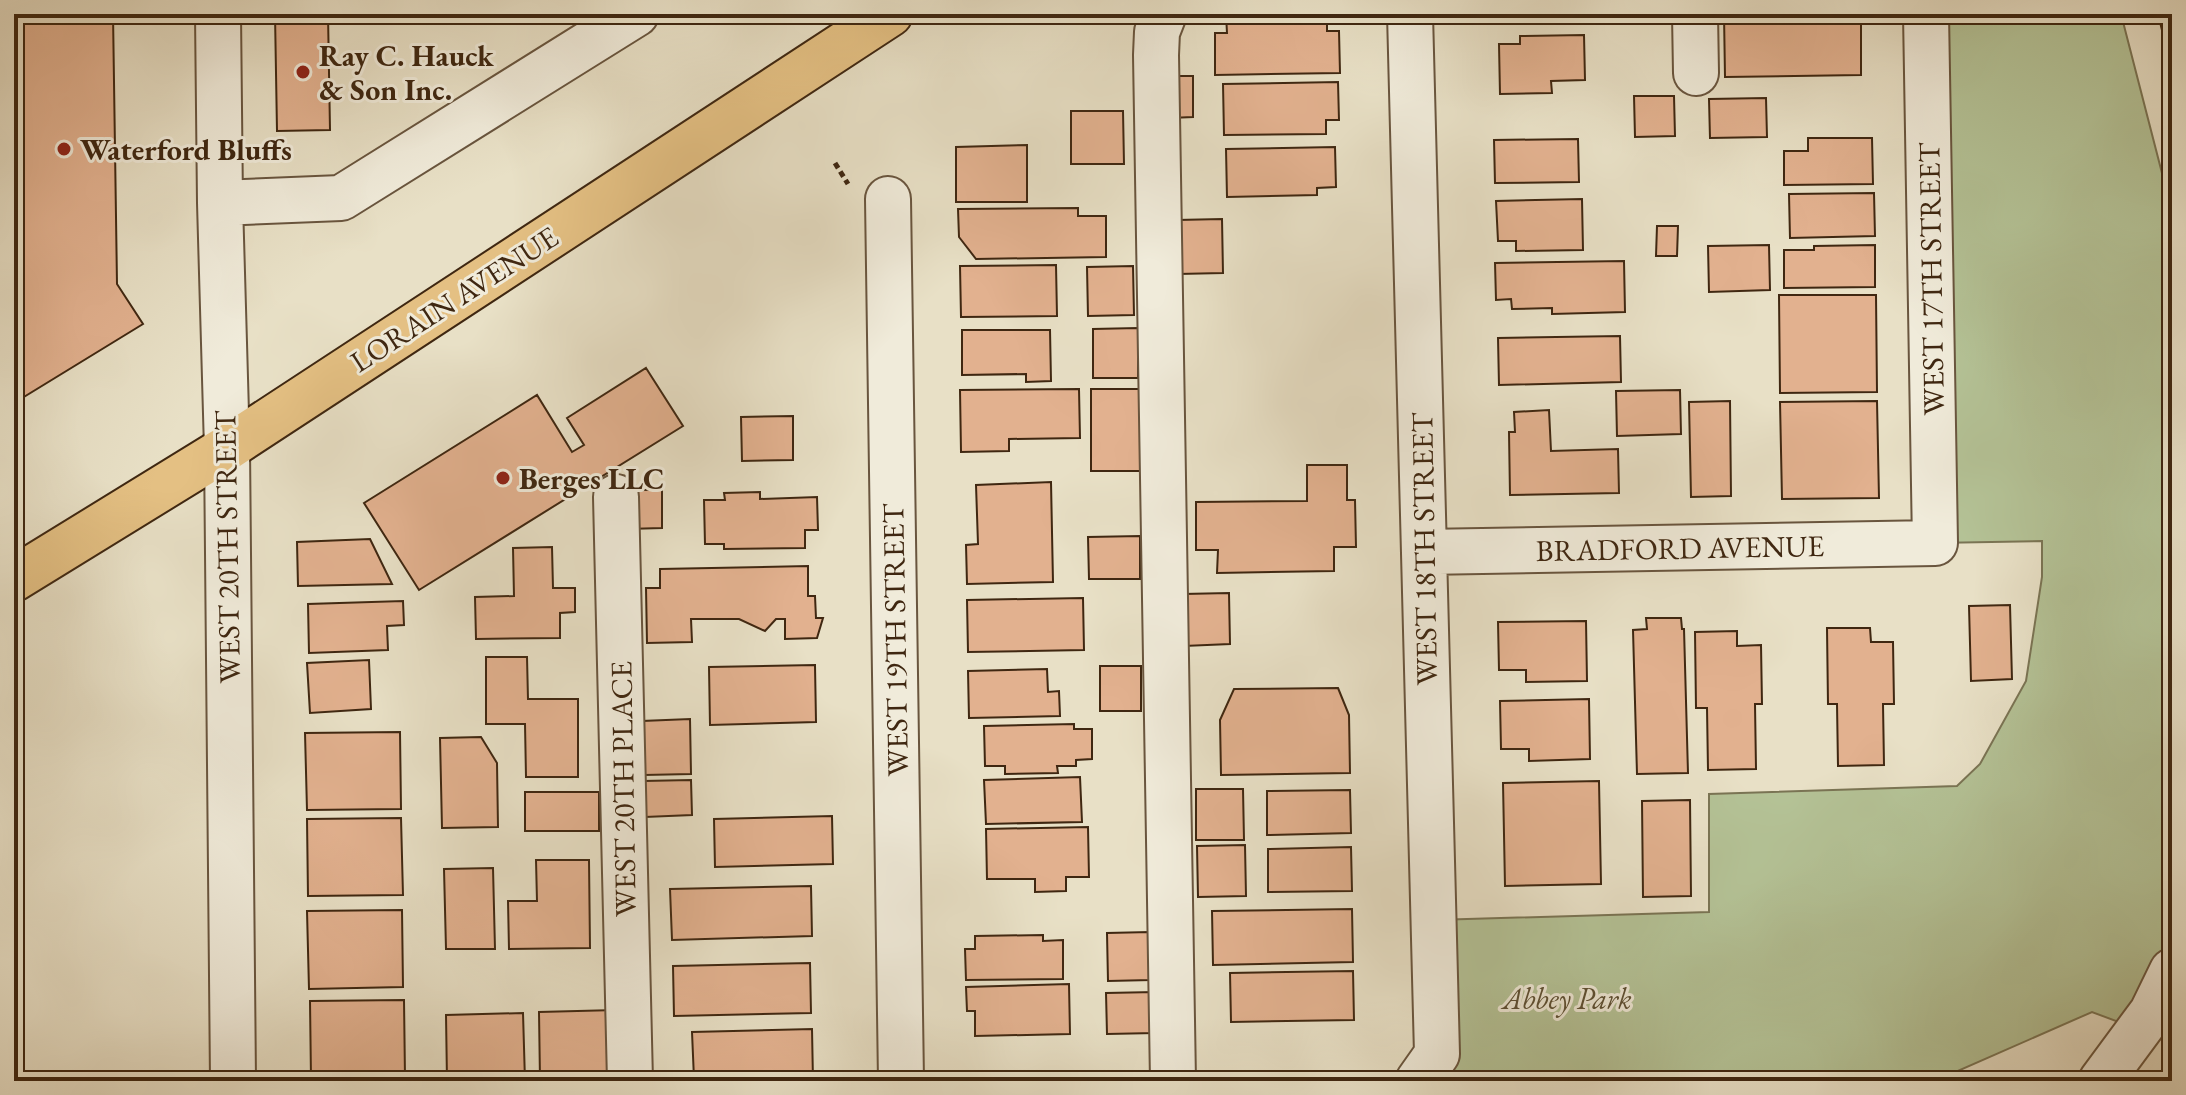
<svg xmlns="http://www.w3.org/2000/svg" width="2186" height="1095" font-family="'EB Garamond',serif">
<rect width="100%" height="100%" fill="#e8e0c6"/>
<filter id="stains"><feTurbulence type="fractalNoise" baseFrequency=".0025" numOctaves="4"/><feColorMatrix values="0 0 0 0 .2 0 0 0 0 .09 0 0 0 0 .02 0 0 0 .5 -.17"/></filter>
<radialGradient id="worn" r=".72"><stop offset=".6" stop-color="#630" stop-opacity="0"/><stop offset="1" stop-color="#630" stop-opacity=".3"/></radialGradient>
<path fill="#b4c296" stroke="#7a7454" stroke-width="2" d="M 1926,14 L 2121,14 L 2172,212 L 2172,1042 L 2092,1012 L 1935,1081 L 1418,1081 L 1434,920 L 1709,912 L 1709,794 L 1957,786 L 1980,764 L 2026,681 L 2042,577 L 2042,541 L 1935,543 Z"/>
<path fill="#e2b18f" stroke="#3f2711" stroke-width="2" d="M 14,14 L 113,14 L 117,284 L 143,324 L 14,403 Z
M 275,14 L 328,14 L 330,130 L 277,131 Z
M 1226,14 L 1327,14 L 1327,31 L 1339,31 L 1340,73 L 1215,75 L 1215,33 L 1227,33 Z
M 1492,14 L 1587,14 L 1587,18 L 1492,20 Z
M 1724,14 L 1861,14 L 1861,75 L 1725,77 Z
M 2172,19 L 2172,71 L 2160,22 Z
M 1584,35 L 1585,80 L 1551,81 L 1552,93 L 1500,94 L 1499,44 L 1520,44 L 1520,36 Z
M 1170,76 L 1193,76 L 1193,117 L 1170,118 Z
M 1338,82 L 1339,120 L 1326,120 L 1326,134 L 1224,135 L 1223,84 Z
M 1634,96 L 1674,96 L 1675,136 L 1635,137 Z
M 1766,98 L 1767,137 L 1710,138 L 1709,99 Z
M 1071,111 L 1123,111 L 1124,164 L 1071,164 Z
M 1808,138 L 1872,138 L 1873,184 L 1784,185 L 1784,151 L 1808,151 Z
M 1578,139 L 1579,182 L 1495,183 L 1494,140 Z
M 1027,145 L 1027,202 L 956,202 L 956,147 Z
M 1335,147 L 1336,187 L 1317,188 L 1317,195 L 1227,197 L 1226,149 Z
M 1874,193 L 1875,236 L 1790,238 L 1789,194 Z
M 1582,199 L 1583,250 L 1516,251 L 1516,241 L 1498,241 L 1496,201 Z
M 1078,208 L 1078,216 L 1106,216 L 1106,257 L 976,259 L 959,237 L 958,209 Z
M 1222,219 L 1223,273 L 1178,274 L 1177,220 Z
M 1657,226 L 1678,226 L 1677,256 L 1656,256 Z
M 1769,245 L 1770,290 L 1709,292 L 1708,246 Z
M 1875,245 L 1875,287 L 1784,288 L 1784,250 L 1814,250 L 1814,246 Z
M 1624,261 L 1625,312 L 1552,314 L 1552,308 L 1512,309 L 1511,299 L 1496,300 L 1495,263 Z
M 1056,265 L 1057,316 L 961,317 L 960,266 Z
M 1133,266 L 1134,315 L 1088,316 L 1087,267 Z
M 1779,295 L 1876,295 L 1877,392 L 1780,393 Z
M 1138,328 L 1138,378 L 1093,378 L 1093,329 Z
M 962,330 L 1050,330 L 1051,381 L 1026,382 L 1026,374 L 962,375 Z
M 1620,336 L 1621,382 L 1499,385 L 1498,338 Z
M 646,368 L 683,426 L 419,590 L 364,503 L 537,395 L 572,452 L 584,445 L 567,418 Z
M 1079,389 L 1080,438 L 1009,439 L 1009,451 L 961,452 L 960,390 Z
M 1091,389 L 1141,389 L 1142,471 L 1091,471 Z
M 1680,390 L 1681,434 L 1617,436 L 1616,391 Z
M 1730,401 L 1731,496 L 1691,497 L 1689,402 Z
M 1877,401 L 1879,498 L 1782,499 L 1780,402 Z
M 1549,410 L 1551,451 L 1618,449 L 1619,493 L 1510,495 L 1509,432 L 1515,432 L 1514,412 Z
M 793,416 L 793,460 L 742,461 L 741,417 Z
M 1307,465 L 1347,465 L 1347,500 L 1355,500 L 1356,547 L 1334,547 L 1334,571 L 1217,573 L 1218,550 L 1196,550 L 1196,502 L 1307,501 Z
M 1051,482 L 1053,582 L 967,584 L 966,545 L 978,544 L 976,485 Z
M 662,489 L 662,528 L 627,529 L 627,491 Z
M 760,492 L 760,499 L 817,497 L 818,530 L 805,530 L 805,548 L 724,549 L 724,544 L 705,544 L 704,500 L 725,500 L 724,493 Z
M 1140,536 L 1140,579 L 1089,579 L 1088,537 Z
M 370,539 L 392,584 L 298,586 L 297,542 Z
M 552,547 L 553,588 L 575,588 L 575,612 L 560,613 L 560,638 L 476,639 L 475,597 L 514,596 L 513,548 Z
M 808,566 L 808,596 L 815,596 L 816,618 L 823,618 L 817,638 L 785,639 L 785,619 L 776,619 L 765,631 L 739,619 L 691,619 L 692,642 L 647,643 L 646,588 L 660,588 L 660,569 Z
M 1229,593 L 1230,644 L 1184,646 L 1183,594 Z
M 1083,598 L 1084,650 L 968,652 L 967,600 Z
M 403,601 L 404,625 L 387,626 L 388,650 L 309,653 L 308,604 Z
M 2010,605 L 2012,679 L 1971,681 L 1969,606 Z
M 1646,618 L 1681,618 L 1682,629 L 1684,629 L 1688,773 L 1637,774 L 1633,630 L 1647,629 Z
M 1586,621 L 1587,681 L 1526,682 L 1526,670 L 1499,670 L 1498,622 Z
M 1827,628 L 1870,628 L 1871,642 L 1893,642 L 1894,704 L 1883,704 L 1884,765 L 1838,766 L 1837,704 L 1828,704 Z
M 1737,631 L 1737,646 L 1761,645 L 1762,704 L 1755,704 L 1756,769 L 1708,770 L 1707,708 L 1696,708 L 1695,632 Z
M 486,657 L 527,657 L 528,699 L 578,699 L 578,777 L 526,777 L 525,724 L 486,724 Z
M 369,660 L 371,709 L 310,713 L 307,663 Z
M 815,665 L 816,722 L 710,725 L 709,667 Z
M 1100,666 L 1141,666 L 1141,711 L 1100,711 Z
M 1047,669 L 1048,692 L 1059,691 L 1060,716 L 969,718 L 968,671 Z
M 1338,688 L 1349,715 L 1350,773 L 1221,775 L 1220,720 L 1234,689 Z
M 1589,699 L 1590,759 L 1529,761 L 1529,749 L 1501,749 L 1500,701 Z
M 690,719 L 691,774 L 644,775 L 642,721 Z
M 1074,724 L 1074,729 L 1092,729 L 1092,759 L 1076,760 L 1076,766 L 1057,766 L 1058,773 L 1005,774 L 1005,766 L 985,766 L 984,726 Z
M 400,732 L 401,809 L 307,810 L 305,733 Z
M 481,737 L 497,763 L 498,827 L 442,828 L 440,738 Z
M 1080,777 L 1082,822 L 986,824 L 984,780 Z
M 691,780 L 692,815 L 645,817 L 643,781 Z
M 1599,781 L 1601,884 L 1505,886 L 1503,783 Z
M 1196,789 L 1243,789 L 1244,840 L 1196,840 Z
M 1350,790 L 1351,833 L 1267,835 L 1267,791 Z
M 525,792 L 599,792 L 599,831 L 525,831 Z
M 1690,800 L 1691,896 L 1643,897 L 1642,801 Z
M 832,816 L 833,864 L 715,867 L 714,819 Z
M 401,818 L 403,895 L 308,896 L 307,819 Z
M 1088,827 L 1089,877 L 1066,877 L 1066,891 L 1035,892 L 1035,879 L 987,879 L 986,829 Z
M 1245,845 L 1246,896 L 1198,897 L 1197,846 Z
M 1351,847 L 1352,891 L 1268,892 L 1268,849 Z
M 536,860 L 589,860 L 590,948 L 509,949 L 508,901 L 537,901 Z
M 493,868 L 495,949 L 446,949 L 444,869 Z
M 811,886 L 812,936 L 672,940 L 670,889 Z
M 1352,909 L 1353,962 L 1213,965 L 1212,911 Z
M 402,910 L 403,987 L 309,989 L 307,911 Z
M 1150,932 L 1151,980 L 1108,981 L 1107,933 Z
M 1043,935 L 1043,941 L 1063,940 L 1063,979 L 966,980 L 965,949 L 975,949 L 975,936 Z
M 810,963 L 811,1013 L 674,1016 L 673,966 Z
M 1353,971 L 1354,1020 L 1231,1022 L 1230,973 Z
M 1069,984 L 1070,1034 L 975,1036 L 975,1011 L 967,1011 L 966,987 Z
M 1155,992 L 1155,1033 L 1107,1034 L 1106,993 Z
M 404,1000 L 405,1077 L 311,1079 L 310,1001 Z
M 616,1010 L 618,1078 L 540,1080 L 539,1012 Z
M 523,1013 L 525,1081 L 447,1081 L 446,1015 Z
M 812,1029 L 813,1081 L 694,1079 L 692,1032 Z"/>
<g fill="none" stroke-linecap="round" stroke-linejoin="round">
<g stroke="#69553e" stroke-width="48">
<path id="minor" d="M 218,14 L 220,203 L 227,448 L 233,1081
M 1164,14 L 1157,32 L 1156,55 L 1173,1081
M 1410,14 L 1437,1054 L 1418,1081
M 1695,14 L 1696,73
M 888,199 L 901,1081
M 220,203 L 341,198 L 636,14
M 616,497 L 630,1081
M 1424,552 L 1935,543 L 1926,14
M 2101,1081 L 2152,1012 L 2172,971"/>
</g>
<g stroke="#3f2711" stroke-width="48">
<path id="major" d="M 14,579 L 227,448 L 890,14"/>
</g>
<path stroke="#3f2711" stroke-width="5" stroke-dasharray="6 4" stroke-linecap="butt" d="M 835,163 L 848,184"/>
<use href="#minor" stroke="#f0ebda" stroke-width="44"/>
<use href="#major" stroke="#e4c083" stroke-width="44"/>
</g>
<g fill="#8f2418" stroke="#f0ebda" stroke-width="3">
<circle cx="303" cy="72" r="8"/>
<circle cx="64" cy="149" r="8"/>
<circle cx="503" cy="478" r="8"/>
</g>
<g text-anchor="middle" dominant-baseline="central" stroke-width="6" stroke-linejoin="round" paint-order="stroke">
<g font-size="30" font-weight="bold" fill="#3f2711" stroke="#f0ebda" text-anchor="start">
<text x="319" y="55">Ray C. Hauck<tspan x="319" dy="34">&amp; Son Inc.</tspan></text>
<text x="80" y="149">Waterford Bluffs</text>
<text x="519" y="478">Berges LLC</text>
</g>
<g font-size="30" fill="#3f2711" stroke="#f0ebda">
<text transform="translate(1931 279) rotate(-91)">WEST 17TH STREET</text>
<text transform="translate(454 299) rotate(-33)">LORAIN AVENUE</text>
<text transform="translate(227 547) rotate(-91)">WEST 20TH STREET</text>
<text transform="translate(1680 548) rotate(-1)">BRADFORD AVENUE</text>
<text transform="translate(1424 549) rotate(-91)">WEST 18TH STREET</text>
<text transform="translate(895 640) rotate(-91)">WEST 19TH STREET</text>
<text transform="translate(623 789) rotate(-91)">WEST 20TH PLACE</text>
</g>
<g font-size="30" font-style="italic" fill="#5c4e32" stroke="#f0ebda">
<text x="1567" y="998">Abbey Park</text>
</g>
</g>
<rect width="2186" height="1095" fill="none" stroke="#e8e0c6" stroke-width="48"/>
<rect x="16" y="16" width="2154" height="1063" fill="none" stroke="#3f2711" stroke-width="4"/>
<rect x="24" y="24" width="2138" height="1047" fill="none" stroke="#3f2711" stroke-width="2"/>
<rect width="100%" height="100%" filter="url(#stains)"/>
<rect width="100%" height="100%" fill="url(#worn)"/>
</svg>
